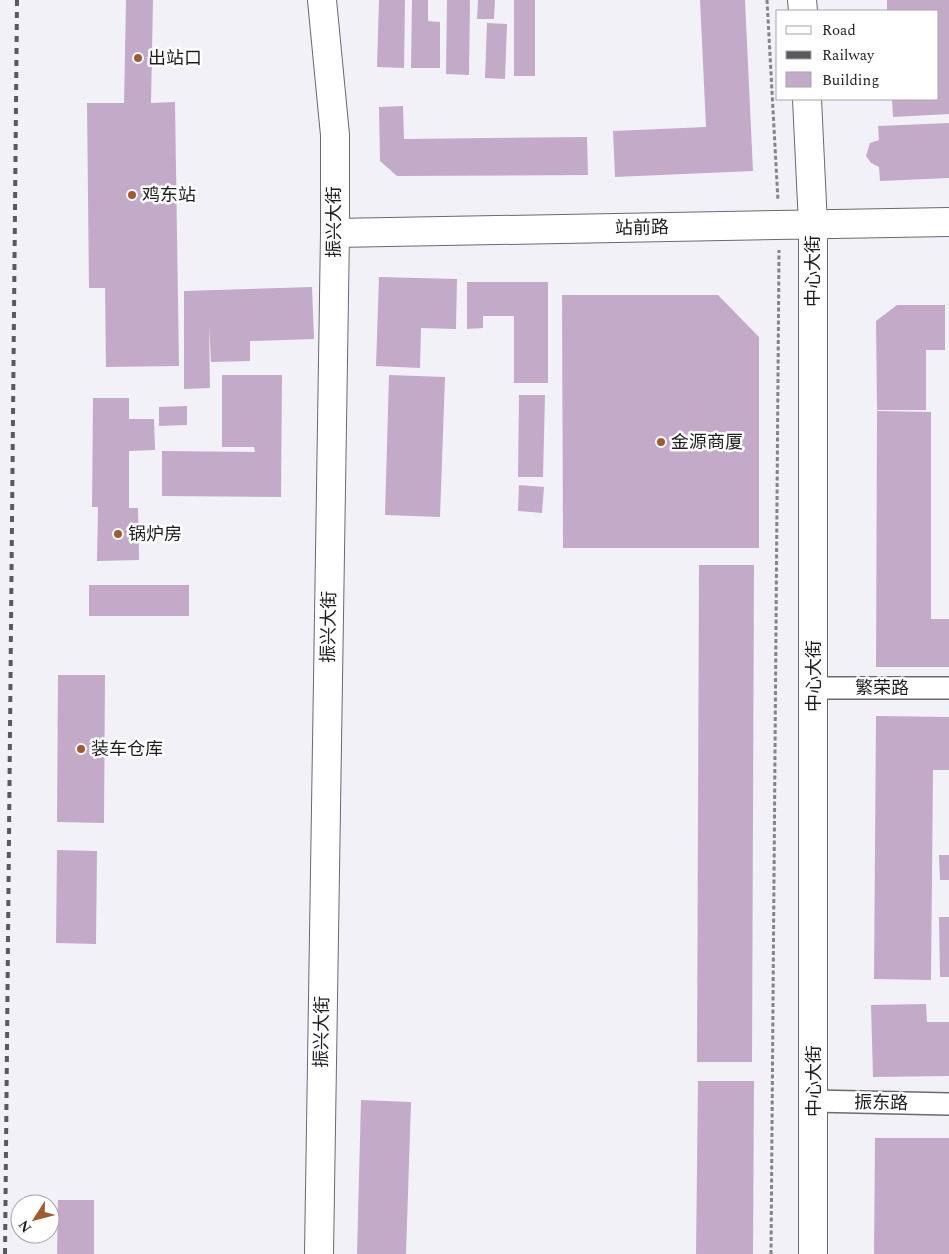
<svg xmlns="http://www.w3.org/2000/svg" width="949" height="1254" font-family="Spectral,'Noto Sans SC',serif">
<rect width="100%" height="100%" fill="#f3f1f8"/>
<path fill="#c4aac9" d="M 126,0 L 153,0 L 151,103 L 175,102 L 179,366 L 106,367 L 105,288 L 89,288 L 87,103 L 124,103 Z
M 379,0 L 405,0 L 404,68 L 377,67 Z
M 412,0 L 428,0 L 428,21 L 440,22 L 440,68 L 411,68 Z
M 447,0 L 470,0 L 469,75 L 446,74 Z
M 478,0 L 495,0 L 494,19 L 477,19 Z
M 514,0 L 535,0 L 535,76 L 514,76 Z
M 700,0 L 745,0 L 753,171 L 615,177 L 613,131 L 706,127 Z
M 887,0 L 949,0 L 949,114 L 893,117 L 892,99 L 938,99 L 938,11 L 887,11 Z
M 487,23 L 507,24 L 505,79 L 485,78 Z
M 403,106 L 404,139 L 587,137 L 588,175 L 397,176 L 380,161 L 379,107 Z
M 949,123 L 949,178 L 880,181 L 879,167 L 871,163 L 866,156 L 870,143 L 879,140 L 878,126 Z
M 379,277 L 457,279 L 456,329 L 421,328 L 420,368 L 376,366 Z
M 467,282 L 548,282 L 548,383 L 514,383 L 514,316 L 483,316 L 483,328 L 467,329 Z
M 312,287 L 314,339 L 250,341 L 250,361 L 211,362 L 209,325 L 210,388 L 184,389 L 184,291 Z
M 562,295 L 718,295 L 759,337 L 759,548 L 563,548 Z
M 897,305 L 945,305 L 945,350 L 926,350 L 926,410 L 877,410 L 876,321 Z
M 222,375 L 282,375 L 281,497 L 162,496 L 162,451 L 255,452 L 254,447 L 222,447 Z
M 389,375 L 445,377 L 440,517 L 385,515 Z
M 519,395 L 545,395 L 543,477 L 518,477 Z
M 93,398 L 129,398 L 129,419 L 154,419 L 155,450 L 129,451 L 129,508 L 138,508 L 139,560 L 97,561 L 98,507 L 92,507 Z
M 187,406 L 187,425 L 159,426 L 159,407 Z
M 877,411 L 931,412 L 931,619 L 949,619 L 949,667 L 876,667 Z
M 519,485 L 544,487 L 542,513 L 518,511 Z
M 699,565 L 754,565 L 752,1062 L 697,1062 Z
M 89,585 L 189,585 L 189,616 L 89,616 Z
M 58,675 L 105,675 L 104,823 L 57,822 Z
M 876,716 L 949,717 L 949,770 L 933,770 L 931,980 L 874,979 Z
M 57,850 L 97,851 L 96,944 L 56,943 Z
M 939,855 L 949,855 L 949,880 L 940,880 Z
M 939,917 L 949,917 L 949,977 L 940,977 Z
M 926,1004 L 927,1022 L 949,1022 L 949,1076 L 873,1077 L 871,1005 Z
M 698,1081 L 754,1081 L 753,1254 L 696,1254 Z
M 361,1100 L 411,1102 L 406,1254 L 357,1254 Z
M 875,1138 L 949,1138 L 949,1254 L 874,1254 Z
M 58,1200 L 94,1200 L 94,1254 L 57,1254 Z"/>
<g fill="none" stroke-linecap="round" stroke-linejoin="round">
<g stroke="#6a696f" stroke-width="24">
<path id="minor" d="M 815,688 L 949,688
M 814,1101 L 949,1104"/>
</g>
<g stroke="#6a696f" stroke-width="30">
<path id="tertiary" d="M 802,0 L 803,11
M 807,99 L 813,225 L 813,1254
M 335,233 L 949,222
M 319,1254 L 335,233 L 335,135 L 322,0"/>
</g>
<path stroke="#848387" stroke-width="3" stroke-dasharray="4 2.5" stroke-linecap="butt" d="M 767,0 L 778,201
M 771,1254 L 779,250"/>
<use href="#minor" stroke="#fff" stroke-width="21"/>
<use href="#tertiary" stroke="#fff" stroke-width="28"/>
<path stroke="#5a595d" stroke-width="4" stroke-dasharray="6 6" stroke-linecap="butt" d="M 5,1254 L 17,0"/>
</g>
<g fill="#a05b2f" stroke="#fff" stroke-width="2">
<circle cx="138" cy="58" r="5"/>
<circle cx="132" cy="195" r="5"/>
<circle cx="661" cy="442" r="5"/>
<circle cx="118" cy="534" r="5"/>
<circle cx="81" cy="749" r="5"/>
</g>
<g text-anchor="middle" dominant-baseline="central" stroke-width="5" stroke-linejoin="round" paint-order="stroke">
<g font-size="18" fill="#1d1d1f" stroke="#fff" text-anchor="start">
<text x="148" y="58">出站口</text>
<text x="142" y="195">鸡东站</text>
<text x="671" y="442">金源商厦</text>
<text x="128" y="534">锅炉房</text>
<text x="91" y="749">装车仓库</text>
</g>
<g font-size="18" fill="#1d1d1f" stroke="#fff">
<text transform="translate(334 222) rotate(-90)">振兴大街</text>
<text transform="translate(642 228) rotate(-1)">站前路</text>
<text transform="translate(813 271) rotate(-90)">中心大街</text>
<text transform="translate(329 627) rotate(-89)">振兴大街</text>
<text transform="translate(814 676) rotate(-90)">中心大街</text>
<text x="882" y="688">繁荣路</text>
<text transform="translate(322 1032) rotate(-89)">振兴大街</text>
<text transform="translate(814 1081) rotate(-90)">中心大街</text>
<text transform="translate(881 1103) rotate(1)">振东路</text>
</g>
</g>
<rect x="776" y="10" width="162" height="90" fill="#ffffff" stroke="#a5a5a5"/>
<rect x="786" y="26" width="25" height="8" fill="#ffffff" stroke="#a5a5a5"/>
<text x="822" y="35" font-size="15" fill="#1d1d1f">Road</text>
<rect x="786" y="51" width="25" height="8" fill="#5a595d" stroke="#a5a5a5"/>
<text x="822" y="60" font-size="15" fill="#1d1d1f">Railway</text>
<rect x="786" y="72" width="25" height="15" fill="#c4aac9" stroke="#a5a5a5"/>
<text x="822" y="85" font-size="15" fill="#1d1d1f">Building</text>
<g transform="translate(35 1219) rotate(234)"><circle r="24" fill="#ffffff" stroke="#a5a5a5"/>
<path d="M0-4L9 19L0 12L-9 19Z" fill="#a05b2f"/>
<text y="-8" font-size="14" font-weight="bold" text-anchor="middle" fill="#1d1d1f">N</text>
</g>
</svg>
